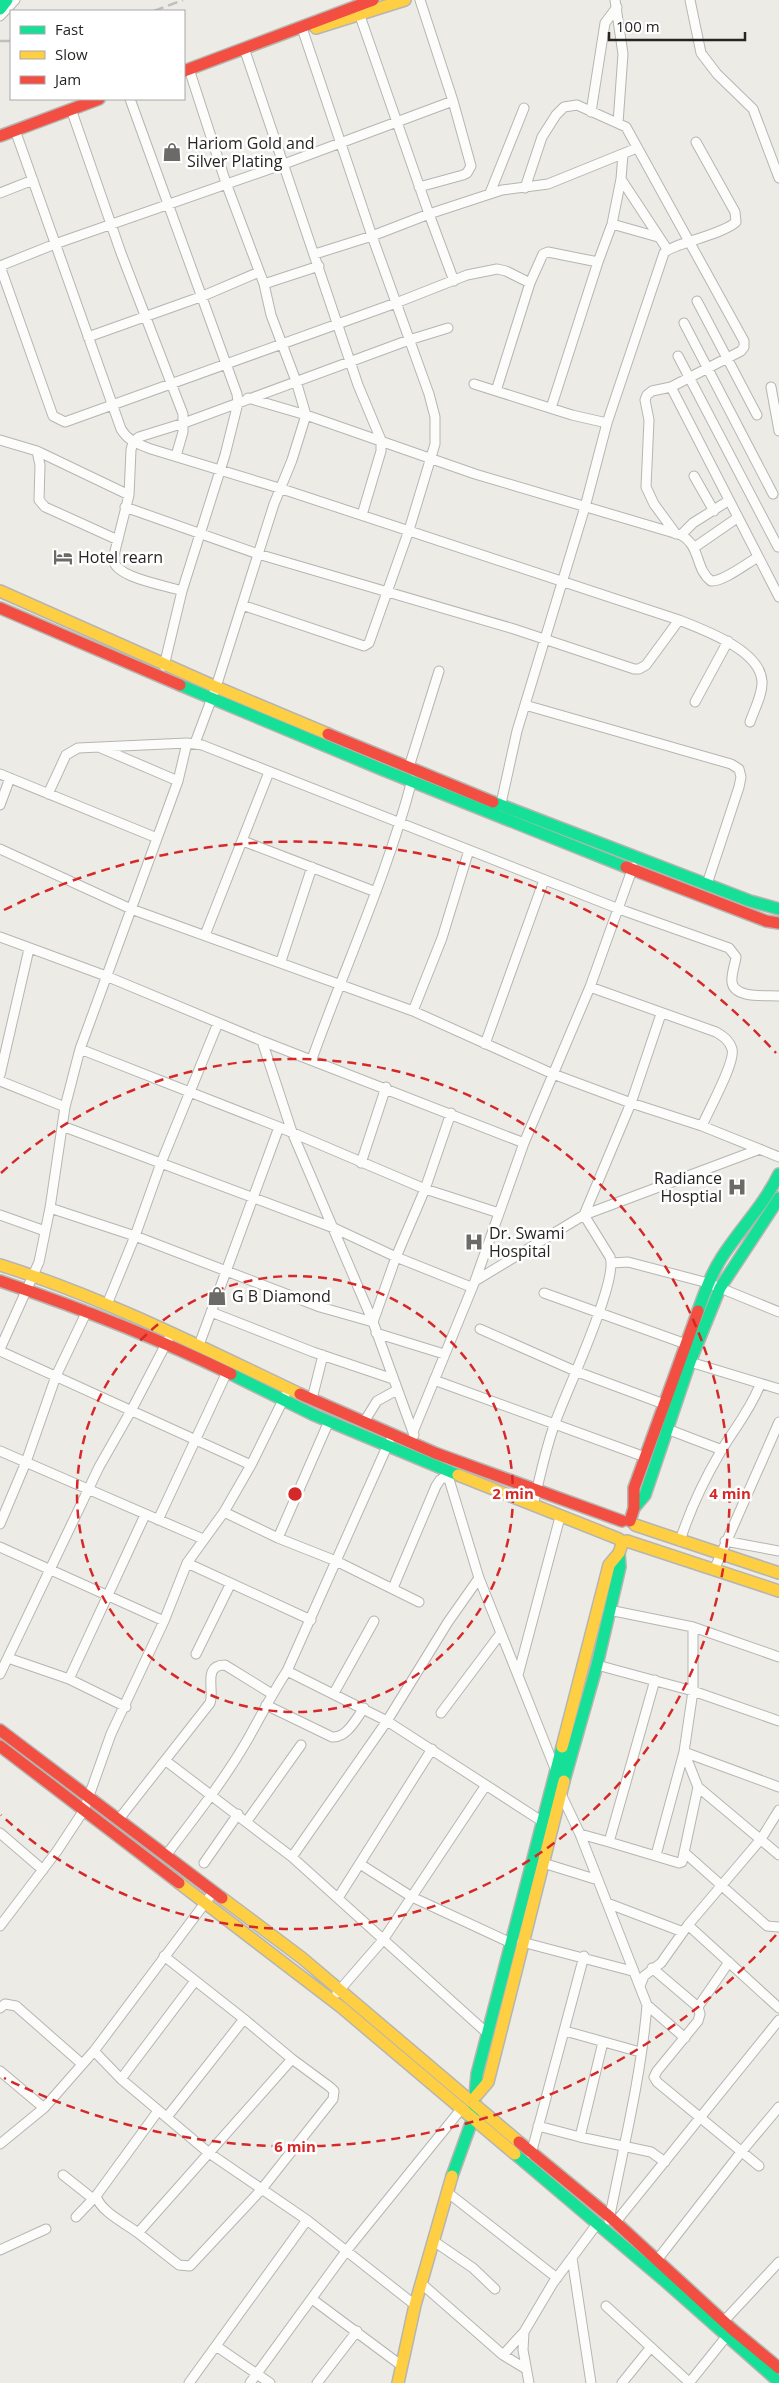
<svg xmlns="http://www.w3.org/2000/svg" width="779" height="2383" font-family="'Open Sans',sans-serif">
<rect width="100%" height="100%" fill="#ecebe6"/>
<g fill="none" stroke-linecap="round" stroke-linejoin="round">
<g stroke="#b6b5b1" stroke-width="11">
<path id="street" d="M 615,0 L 623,54 L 618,123
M 690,0 L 701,53 L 717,74 L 753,109 L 779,178
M 0,16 L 15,0
M 244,48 L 358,385 L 381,440 L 381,451 L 362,515
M 189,69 L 226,183 L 264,284 L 271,315 L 296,381 L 306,415 L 292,460 L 274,504 L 216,687 L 195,743
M 130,99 L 237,394 L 238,403 L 225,455 L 182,591 L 164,666
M 71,109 L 121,253 L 183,414 L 183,432 L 176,456
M 591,112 L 605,23 L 617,7
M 15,130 L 121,429 C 128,441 138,444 151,449 L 279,488 L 679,620 C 704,630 760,650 762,681 C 763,694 754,710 750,722
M 621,179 L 667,249
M 419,187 L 463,175 L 467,173 L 471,166 L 453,101 L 420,0
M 525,188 L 542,137 L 556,115 L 564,107 L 577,105 L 626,127 L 744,341 L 744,347 L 741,351 L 671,387 L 652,391 L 647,395 L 645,400 L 649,420 L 646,487 L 654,504 L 676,534
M 0,193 L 33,180
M 490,193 L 524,108
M 612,224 L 658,237
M 315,254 L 372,236 L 429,214 L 360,16
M 0,266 L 53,416 L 65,422 L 396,303 L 467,275 L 497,269 L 506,271 L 530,283
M 0,266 L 55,244 L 284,164 L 453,101
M 454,281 L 429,214 L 502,190 L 548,184 L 637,148
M 264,284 L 319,266
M 697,301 L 757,415
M 684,323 L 773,494
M 88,337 L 203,296 L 259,272
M 678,356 L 778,547
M 474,384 L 572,415 L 607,423 L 585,507 L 517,731 L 500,808
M 671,387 L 779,597
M 771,387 L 779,431
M 496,391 L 530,283 L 543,254 L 548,252 L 598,262
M 248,398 L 306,415 L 475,474 L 681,535 C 701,546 695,569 711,581 C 723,582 747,563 758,557
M 551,408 L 598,262 L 612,224 L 621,179 L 623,154
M 607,423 L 664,253 C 671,244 722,235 736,222 L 735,212 L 696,142
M 0,440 L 37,451 L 129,495
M 37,451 L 40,465 L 39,500 L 45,507 L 118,540
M 694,476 L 714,511
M 125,507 L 258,554 L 514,629 L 634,669 L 639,669 L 646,665 L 679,620
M 681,535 L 693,523 L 728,501
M 695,547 L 737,518
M 182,591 C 165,585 115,578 113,559 L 129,495 L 131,450 L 133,442 L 139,437 L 184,423 L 409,340 L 448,328
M 242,605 L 364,646 L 369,643 L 409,530 L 435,444 L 435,417 L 429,394 L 372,236 L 302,28
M 695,702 L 728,641
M 525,705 L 731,764 L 739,769 L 741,777 L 739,787 L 707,884
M 101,748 L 178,781
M 409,767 L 439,671
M 0,774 L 157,838
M 48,794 L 66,755 L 78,748 L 187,743 L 202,745 L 619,909 L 729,948 L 736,957 C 735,965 731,974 732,982 C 734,999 767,995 779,996
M 0,805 L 10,778
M 243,841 L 376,892
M 0,849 L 131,909 L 413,1011 L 553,1074 L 631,1103 L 702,1126 L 779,1157
M 205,935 L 269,772
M 0,937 L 106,976 L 262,1041 L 524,1143
M 281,961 L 312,867
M 590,987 L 716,1032 C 723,1036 729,1040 732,1049 C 736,1062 708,1111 702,1126
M 413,1011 L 442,938 L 469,850
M 262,1041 L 292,1132 L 373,1322 L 414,1435
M 485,1044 L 544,880
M 80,1049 L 279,1127 L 425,1189 L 499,1213
M 312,1059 C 345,966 387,876 412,780
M 0,1075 L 29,949
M 0,1081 L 65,1107
M 451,1113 L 425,1189 L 396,1257 L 471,1287
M 361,1163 L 386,1087
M 50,1208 L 135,1236 L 320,1307 L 373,1322 L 396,1257 L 334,1228 L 62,1126
M 0,1215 L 45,1231
M 612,1263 L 628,1262 L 708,1283 L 779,1312
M 475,1281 L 584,1215 L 760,1149
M 544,1293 L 686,1344
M 108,1302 L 135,1236 L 161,1163 L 218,1023
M 211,1312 L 313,1352 L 393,1379
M 480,1329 L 575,1371 L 664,1404
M 376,1333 L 444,1354
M 199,1345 L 279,1127
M 0,1349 L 39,1262 L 50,1208 L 65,1107 L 80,1049 L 178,781 L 187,743
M 0,1351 L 251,1465
M 690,1362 L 779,1389
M 434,1380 L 645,1457
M 312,1399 L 323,1355
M 329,1421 L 278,1538 L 336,1561 L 419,1602
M 364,1422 L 377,1401 L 397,1390
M 667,1429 L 722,1450
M 413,1432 L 475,1281 L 524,1143 L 590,987 L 633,867
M 0,1451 L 203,1539
M 448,1476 L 479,1578 L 556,1771
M 533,1505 C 540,1478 545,1450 555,1423 C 565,1394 619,1280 610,1257 L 584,1215 L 631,1103 L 661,1014
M 224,1512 L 278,1538
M 158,1520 L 227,1372
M 0,1524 L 26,1462 L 56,1376 L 87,1311
M 680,1541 C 690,1509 704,1480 721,1451 C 736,1426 749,1412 760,1385
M 725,1541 L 779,1551
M 0,1547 L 164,1621
M 187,1563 L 311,1620
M 714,1570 L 779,1422
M 393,1588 L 436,1486 L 440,1480 L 453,1472
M 609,1610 L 693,1627 L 779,1657
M 693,1627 L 693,1691 L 684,1752 L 779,1787
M 196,1654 L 230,1585
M 8,1658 L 69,1679 L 126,1707
M 597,1665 L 693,1691 L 779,1721
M 287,1671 L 387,1721 L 543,1822
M 0,1674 L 99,1467 L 132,1409 L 168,1340
M 518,1675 L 560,1517
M 69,1679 L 145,1515
M 655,1680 L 609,1842 L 679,1863 L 682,1862 L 698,1787
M 334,1693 L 374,1621
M 266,1705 L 332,1737 C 347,1738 356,1719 364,1708
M 441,1713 L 501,1633
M 166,1761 L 292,1857 L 487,2033
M 561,1794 L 580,1834 L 647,2005 C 641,2078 623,2149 609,2220
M 119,1819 L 210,1703 C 215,1690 202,1665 225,1665 L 272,1694
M 247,1821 L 301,1745
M 0,1833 L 43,1870
M 580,1834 L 609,1842
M 685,1853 L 767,1926 L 779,1927
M 167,1854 C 194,1818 222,1783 245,1744 C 259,1720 271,1695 287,1671 L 389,1442
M 656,1855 L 684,1752 L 698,1787 L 779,1855
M 292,1857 L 387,1721 L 448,1622 L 479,1578
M 204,1863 L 238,1814
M 543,1863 L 598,1880
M 360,1864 L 412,1897 L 511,1943
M 338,1898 L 432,1749
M 607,1903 L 683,1932
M 688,1925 L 779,2008
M 0,1926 L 57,1851 L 84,1810 L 111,1734 L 164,1621 L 187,1563 L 224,1512 L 251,1465 L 285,1396
M 522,1942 L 632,1971
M 164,1956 L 244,2019 L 167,2117
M 652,1968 L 698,2007 L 700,2014 L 698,2021 L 657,2071 L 654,2077 L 657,2082 L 759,2166
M 640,1986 L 644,1976 L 661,1963 L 688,1925 L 761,1839 L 779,1810
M 337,1993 L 383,1940 L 486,1785
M 647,2005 L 685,2038
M 698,2007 L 729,1962
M 0,2008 L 5,2004 L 16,2006 L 82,2064
M 565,2031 L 640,2052
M 94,2051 L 121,2079 L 209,2153 L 307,2220 L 415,2305
M 0,2071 L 44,2108
M 121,2079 L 195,1981
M 158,2111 L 96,2196 C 101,2212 125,2223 138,2233 L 292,2059
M 538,2126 L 580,2137 L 651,2152 L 665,2162
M 580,2137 L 603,2042
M 0,2144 L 44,2108 L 94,2051 L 214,1891
M 531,2154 L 584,1956
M 63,2175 L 92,2198
M 447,2192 L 557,2278
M 76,2217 L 96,2196
M 615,2223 L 779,2020
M 138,2233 L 179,2265 L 190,2266 L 261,2190 L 333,2099 L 334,2091 L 330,2087 L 292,2059 L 244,2019
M 435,2242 L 473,2268 L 495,2289
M 0,2250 L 46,2229
M 572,2258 L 591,2383
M 657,2260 L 742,2151 L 779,2107
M 422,2284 L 503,2355
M 312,2299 L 402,2366
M 606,2306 L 690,2383
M 724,2321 L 779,2262
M 524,2332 L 503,2355 L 526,2369
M 216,2346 L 270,2383
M 189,2383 L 307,2220
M 250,2383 L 347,2250 L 462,2108
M 317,2383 L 357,2331
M 529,2383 L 523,2350 L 524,2332 L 553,2283 L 597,2224
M 622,2383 L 651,2347
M 689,2383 L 730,2332"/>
</g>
<g stroke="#b6b5b1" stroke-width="14">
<path id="fast" d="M 0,9 L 7,0
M 180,685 L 381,769 L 626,867
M 493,802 L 750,901 L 779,909
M 698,1311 C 705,1292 711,1274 722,1257 C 740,1229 764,1205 779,1174
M 231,1374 L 314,1415 L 458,1475
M 634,1508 L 645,1495 L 690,1362 L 720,1288 L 779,1198
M 564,1781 L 597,1665 L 620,1567 L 619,1553
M 515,2154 L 666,2282 L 779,2382
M 452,2176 L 473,2118 L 477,2074 L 562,1747"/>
</g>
<g stroke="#b6b5b1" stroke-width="14">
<path id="slow" d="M 316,28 L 405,0
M 0,591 L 216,687 L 328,734
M 0,1265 C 105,1298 201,1347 300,1394
M 458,1475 L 619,1539
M 635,1525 L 779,1573
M 627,1541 L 779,1591
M 562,1747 L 609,1565 L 619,1553 L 623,1541
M 179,1883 L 341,2007 L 515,2154
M 222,1898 L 302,1958 L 519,2142
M 476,2096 L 488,2082 L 564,1781
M 398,2383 L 415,2305 L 452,2176"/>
</g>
<g stroke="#b6b5b1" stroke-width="14">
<path id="jam" d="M 184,71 L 373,0
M 0,136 L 99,99
M 0,608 L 180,685
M 328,734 L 493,802
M 626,867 L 766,921 L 779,923
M 0,1281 C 80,1308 155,1337 231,1374
M 300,1394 L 435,1453 L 622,1521
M 630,1521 L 634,1508 L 634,1488 L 698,1311
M 0,1730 L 222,1898
M 0,1746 L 179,1883
M 519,2142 L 610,2217 L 732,2329 L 779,2368"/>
</g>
<use href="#street" stroke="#fcfcfb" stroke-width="9"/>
<use href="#fast" stroke="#16e098" stroke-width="11"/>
<use href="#slow" stroke="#ffcf43" stroke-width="11"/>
<use href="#jam" stroke="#f24e42" stroke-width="11"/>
<path stroke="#bfbfbd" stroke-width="2.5" stroke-dasharray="10 5" stroke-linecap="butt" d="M 154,11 L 183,0
M 0,41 L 11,41"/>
</g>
<g fill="none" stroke="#d62828" stroke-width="2.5" stroke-dasharray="9 6">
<circle cx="295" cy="1494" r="218"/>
<path d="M1 1173A435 435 0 1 1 1 1815"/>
<path d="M776 1935A653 653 0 0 1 4 2078M4 910A653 653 0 0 1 776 1053"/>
</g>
<defs>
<g id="shop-bare" transform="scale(1.5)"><path d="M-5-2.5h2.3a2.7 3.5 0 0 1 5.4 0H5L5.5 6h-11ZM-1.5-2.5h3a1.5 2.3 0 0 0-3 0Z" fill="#6c6a67" stroke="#fff" stroke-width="2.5" paint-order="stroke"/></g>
<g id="hotel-bare" transform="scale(1.5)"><path d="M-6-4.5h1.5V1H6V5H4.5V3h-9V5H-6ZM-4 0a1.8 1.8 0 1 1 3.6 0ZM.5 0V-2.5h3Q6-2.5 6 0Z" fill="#6c6a67" stroke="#fff" stroke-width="2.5" paint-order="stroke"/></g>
<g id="hospital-bare" transform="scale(1.5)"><path d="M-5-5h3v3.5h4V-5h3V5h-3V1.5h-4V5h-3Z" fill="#6c6a67" stroke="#fff" stroke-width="2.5" paint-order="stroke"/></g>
</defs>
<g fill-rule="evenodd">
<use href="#shop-bare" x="172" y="152"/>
<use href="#hotel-bare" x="63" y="557"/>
<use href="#hospital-bare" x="737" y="1187"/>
<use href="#hospital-bare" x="474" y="1242"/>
<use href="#shop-bare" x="217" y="1296"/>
</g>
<g text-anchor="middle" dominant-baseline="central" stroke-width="5" stroke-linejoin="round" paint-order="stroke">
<g font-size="16" fill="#272522" stroke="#fff" text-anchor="start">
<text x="187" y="143">Hariom Gold and<tspan x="187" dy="18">Silver Plating</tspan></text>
<text x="78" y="557">Hotel rearn</text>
<text x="722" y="1178" text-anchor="end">Radiance<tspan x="722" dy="18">Hosptial</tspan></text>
<text x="489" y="1233">Dr. Swami<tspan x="489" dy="18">Hospital</tspan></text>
<text x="232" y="1296">G B Diamond</text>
</g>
</g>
<circle cx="295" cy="1494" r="8" fill="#d62828" stroke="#fff" stroke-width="2.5"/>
<g font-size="15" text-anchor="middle" font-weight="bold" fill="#d62828" stroke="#fff" stroke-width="5" stroke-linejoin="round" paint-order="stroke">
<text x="513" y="1499">2 min</text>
<text x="730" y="1499">4 min</text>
<text x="295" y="2152">6 min</text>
</g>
<rect x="10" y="10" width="175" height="90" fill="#ffffff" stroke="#a9a8a7"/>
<rect x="20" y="26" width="25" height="8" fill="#16e098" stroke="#a9a8a7"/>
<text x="55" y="35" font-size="15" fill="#272522">Fast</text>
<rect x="20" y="51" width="25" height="8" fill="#ffcf43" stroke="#a9a8a7"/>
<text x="55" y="60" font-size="15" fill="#272522">Slow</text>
<rect x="20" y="76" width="25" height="8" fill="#f24e42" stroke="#a9a8a7"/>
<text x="55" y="85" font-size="15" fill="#272522">Jam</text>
<path d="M609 32v8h136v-8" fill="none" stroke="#272522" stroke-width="2.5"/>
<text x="616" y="32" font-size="15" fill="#272522" stroke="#ffffff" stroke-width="4" paint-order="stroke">100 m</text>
</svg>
